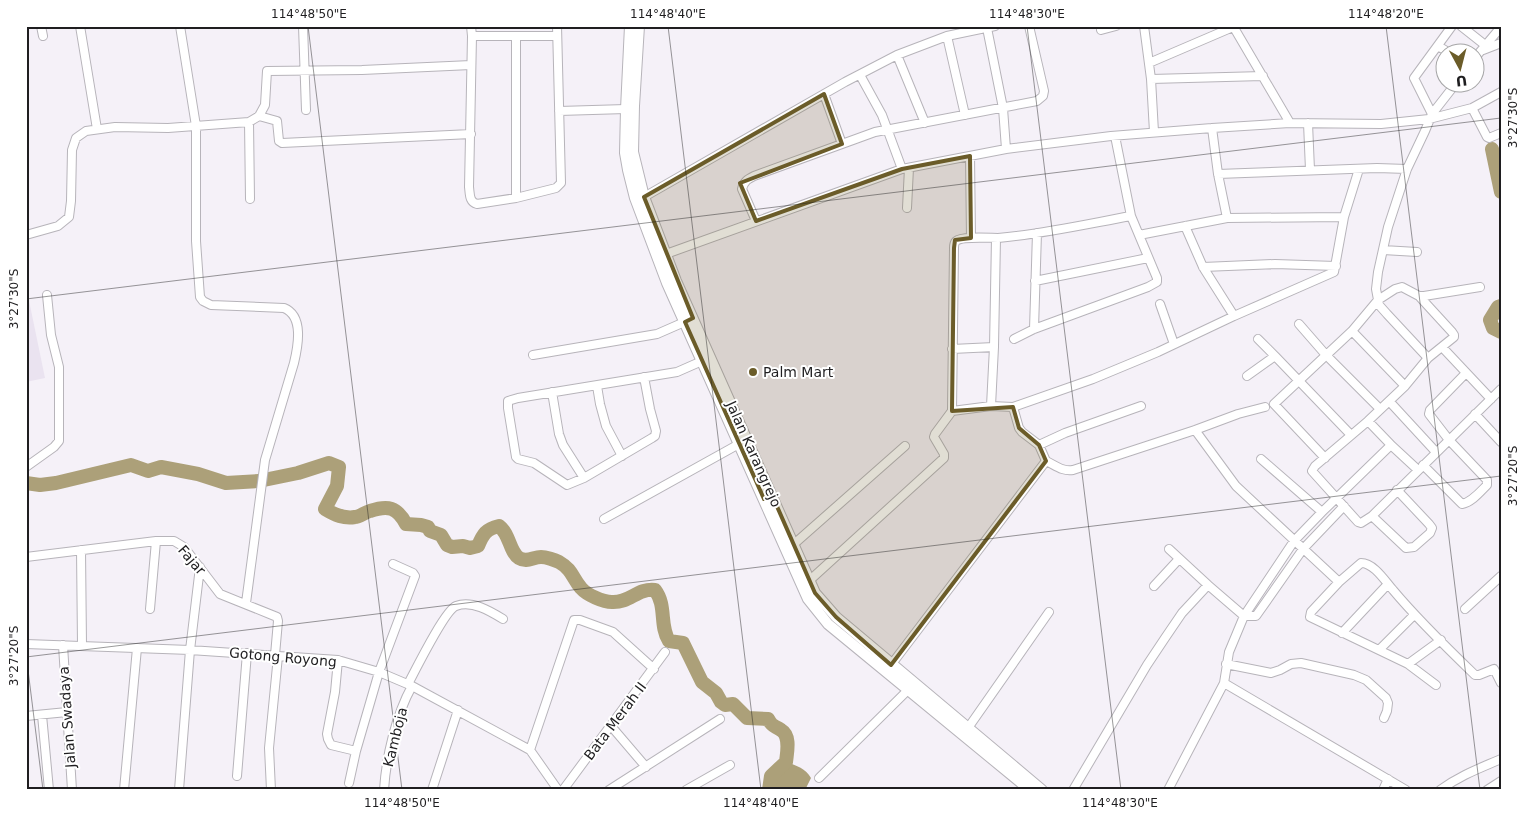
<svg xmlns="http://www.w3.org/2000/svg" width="1527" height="816" font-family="'DejaVu Sans',sans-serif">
<rect width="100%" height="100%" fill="#f5f1f8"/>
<path fill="#eae3f0" d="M 26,286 L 45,378 L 26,382 Z"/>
<path fill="#aca079" d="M 782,760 C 793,765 805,767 811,778 L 805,790 L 765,790 L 766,782 Z"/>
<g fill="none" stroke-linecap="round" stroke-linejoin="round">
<path stroke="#aca079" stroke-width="14" d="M 1492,149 L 1501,192
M 1501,306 L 1498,307 L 1490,320 L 1493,328 L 1501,332
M 26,483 L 40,485 L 56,483 L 131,465 L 148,471 L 161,467 L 198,474 L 226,483 L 259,481 L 298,473 L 329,463 L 339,467 L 337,486 L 325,509 C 335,515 344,519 355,517 C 360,517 365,512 370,511 C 388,505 397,507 406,524 L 421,525 L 428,527 L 430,531 L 441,535 L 447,545 L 452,547 L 463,546 L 470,548 L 478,546 C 483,534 486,529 499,526 C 510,534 509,551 519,558 C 527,563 533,557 541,557 C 546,557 555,560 559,562 C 573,570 572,578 581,588 C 587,595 603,602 612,602 C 630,603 637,588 655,590 C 667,606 659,625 669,641 L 683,643 L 702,682 L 716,693 L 721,702 L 725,705 L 733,704 L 747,718 L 768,719 C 773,728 774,725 781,730 C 791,736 787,752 786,762 L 771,776 L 769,790"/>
<g stroke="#b7b4ba" stroke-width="10">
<path id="minor" d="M 41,26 L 43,36
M 80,26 L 97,129
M 180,26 L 196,126 L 196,241 L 200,297 L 203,301 L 211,305 L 284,308 C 304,316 298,346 294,363 L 265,460 L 246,603
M 303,26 L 306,110
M 471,26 L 472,36 L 469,187 C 470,194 469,202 477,204 L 516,198 L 556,188 L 561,183 L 557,26
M 1144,26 L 1151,79 L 1154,132
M 1233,26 L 1290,123
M 1461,26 L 1485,45
M 987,28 L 1003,108 L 1006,149
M 1101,30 L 1116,26
M 472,36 L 557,36
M 516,36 L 516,198
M 947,36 L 965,115
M 1438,46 L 1448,52
M 1483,50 L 1501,43
M 897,55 L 925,123
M 1474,59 L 1501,27
M 1149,63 L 1233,27
M 860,75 L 882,115 L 902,169
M 1151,79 L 1263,76
M 824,94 L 842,144
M 1472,108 L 1487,137 L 1489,138 L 1501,133
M 559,111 L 626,109
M 1432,114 L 1414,78 L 1452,26
M 259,116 L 277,121 L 279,141 L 282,143 L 471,134
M 249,122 L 250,199
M 1308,123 L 1310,170
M 1212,128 L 1218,174 L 1227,218
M 970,156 L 971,238
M 1218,174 L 1377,168 L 1407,169
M 644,197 L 845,82 L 897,55 L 947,36 L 995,26
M 907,208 L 909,168
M 756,221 L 742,189 C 744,181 748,179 754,176 L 875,132 L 1037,101 L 1043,96 L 1044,91 L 1029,26
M 1185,226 L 1203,267 L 1234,316
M 26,235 L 58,226 L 69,217 L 71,201 L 72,150 L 76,138 L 86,131 L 115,127 L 168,128 L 249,122 L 259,116 L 265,105 L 267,71 L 362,70 L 471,65
M 1139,235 L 1227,218 L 1344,217
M 1383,250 L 1417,252
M 666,254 L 902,169 L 1006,149 L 1111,136 L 1212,128 L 1290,123 L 1381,124 L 1429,119 L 1472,108 L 1501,92
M 1203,267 L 1275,264 L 1336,266
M 1035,281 L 1148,258
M 1419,296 L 1452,332 L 1454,335 L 1454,337 L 1428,358 L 1405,386 L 1368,421 L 1315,466 L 1312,471 L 1358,522 L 1361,523 L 1372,516 L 1501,389
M 1160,304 L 1174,344
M 1299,324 L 1326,355 L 1380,409
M 1034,329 L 1037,233
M 1352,331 L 1405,386
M 1014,339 L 1034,329 L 1148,287 L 1157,282 L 1157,278 L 1131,216 L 1115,136
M 1258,339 L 1275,356
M 1442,347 L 1491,399
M 952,349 L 994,347
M 533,355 L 657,334 L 689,320
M 1428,358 L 1387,314 L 1379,305 L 1376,289 L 1378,272 L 1388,227 L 1407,169 L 1425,131 L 1432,114 L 1457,82
M 1247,376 L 1275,356 L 1351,435
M 644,377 L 650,409 L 656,431 L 655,436 L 652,438 L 584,478 L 567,485 L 534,463 L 518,459 L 516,457 L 508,408 L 508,401 L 518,398 L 677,372 L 702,361
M 597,386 L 600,404 L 606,426 L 622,456
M 552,392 L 559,434 L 563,445 L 584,478
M 1389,401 L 1436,452
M 991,406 L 994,347 L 996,238
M 1013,407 L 1093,379 L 1158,352 L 1234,316 L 1334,272 L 1344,217 L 1359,169
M 1475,414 L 1501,442
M 1368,421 L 1394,448
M 1195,430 L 1236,486 L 1339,582
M 1039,445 L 1065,433 L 1141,406
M 1325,458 L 1274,404 L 1352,331 L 1378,300 L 1395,289 L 1402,287 L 1419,296 L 1424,296 L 1480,287
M 1261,459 L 1322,512
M 1046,461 C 1055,465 1063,472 1073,470 L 1195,430 L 1238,414 L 1265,407
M 1423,465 L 1462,504 C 1472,502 1480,492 1487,485 L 1487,480 L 1449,440 L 1429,414 L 1430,410 L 1466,373
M 26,467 L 54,447 L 59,441 L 59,367 L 51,335 L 47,295
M 1372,516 L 1406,548 L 1414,547 L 1430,533 L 1432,528 L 1429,524 L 1397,490
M 604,519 L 739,444
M 794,544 L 905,446
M 1169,549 L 1208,585 L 1244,616 L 1256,616 L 1303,549 L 1344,506
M 81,550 L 82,645
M 26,557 L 156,541 L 174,541 L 184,547 L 220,594 L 277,617 L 278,621 L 275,655
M 810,580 L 944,458 L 944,454 L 934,437 L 935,434 L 952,411 L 954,248 C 954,246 954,243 956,241 C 962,236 990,238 998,238 C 1043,234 1087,224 1131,216
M 1154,586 L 1179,559
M 150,609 L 156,541
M 1465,609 L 1501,576
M 1342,633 L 1388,584
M 26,644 L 190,650 L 278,656 L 338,660 L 379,672 L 412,686 L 530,750 L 558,790
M 63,645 L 72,790
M 1379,650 L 1414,615
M 338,660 L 335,692 L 327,734 L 328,739 L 331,745 L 356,751
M 1226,664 L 1271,673 L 1280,670 L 1291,664 L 1301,663 L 1354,675 L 1366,680 L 1386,698 L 1388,703 L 1387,711 L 1384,718
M 1408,664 L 1441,640
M 891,665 L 1046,461 L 1039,445 L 1022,432 L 1019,428 L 1013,407 L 991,406 L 952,411
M 1224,683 L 1406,790
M 408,684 C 415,671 445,610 456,606 C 472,600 490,611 503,619
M 1436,685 L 1408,664 L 1310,617 L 1311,612 L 1339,582 L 1361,563 C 1374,563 1385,581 1393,590 C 1418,620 1447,648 1475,675 L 1479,675 L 1494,669 L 1501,683
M 42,715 L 49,790
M 26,716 L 67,712
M 611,726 L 646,767
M 968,728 L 1049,612
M 530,750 L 574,620 L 580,620 L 613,632 L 654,669
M 237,776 L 247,653
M 819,778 L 908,690
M 349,783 L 356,751 L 379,672 L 415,576 L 413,573 L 393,564
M 124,790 L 137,648
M 179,790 L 190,650 L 200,567
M 271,790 L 269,748 L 278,656
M 384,790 C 386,757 396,715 412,686
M 432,790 L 458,710
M 563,790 L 665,652
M 609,790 L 720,719
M 686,790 L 730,765
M 1073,790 L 1147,665 L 1165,638 L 1182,613 L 1208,585
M 1168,790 L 1224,683 L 1229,652 L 1244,616 L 1294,541 L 1322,512 L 1391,445 L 1418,470
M 1383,790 L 1388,779
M 1440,790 C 1461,775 1478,769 1501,759
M 1487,790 L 1501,781"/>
</g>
<g stroke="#b7b4ba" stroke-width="12">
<path id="major" d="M 630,26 L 626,109 L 625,153 L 628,170 L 635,198 L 667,283 L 808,599 L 828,624 L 1030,790
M 639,26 L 634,106 L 633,152 L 644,197 L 676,281 L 815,593 L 836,617 L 1042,790"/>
</g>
<use href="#minor" stroke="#fff" stroke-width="8"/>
<use href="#major" stroke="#fff" stroke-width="10"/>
</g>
<path fill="#6b5c29" fill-opacity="0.2" stroke="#6b5c29" stroke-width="4" stroke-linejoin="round" d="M 824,94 L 842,144 L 740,183 L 756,221 L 902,169 L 970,156 L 971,238 L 955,240 L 954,248 L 952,411 L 1013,407 L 1019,428 L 1039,445 L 1046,461 L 891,665 L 836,617 L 815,593 L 772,495 L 764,499 L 685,322 L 693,318 L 644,197 Z"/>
<path fill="none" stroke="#1f1e20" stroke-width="1" stroke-opacity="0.45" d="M 308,26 L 402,790M 668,26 L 761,790M 1027,26 L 1121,790M 1386,26 L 1480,790M 26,299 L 1501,118M 26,654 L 43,790M 26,657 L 1501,476"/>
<circle fill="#6b5c29" stroke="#fff" stroke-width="2" cx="753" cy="372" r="5"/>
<g text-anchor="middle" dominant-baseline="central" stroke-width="4" stroke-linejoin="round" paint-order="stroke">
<g font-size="14" fill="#1f1e20" stroke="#fff" text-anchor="start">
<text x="763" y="372">Palm Mart</text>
</g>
<g font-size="14" fill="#1f1e20" stroke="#fff">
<text transform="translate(754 454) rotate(66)">Jalan Karangrejo</text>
<text transform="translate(192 560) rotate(49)">Fajar</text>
<text transform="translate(283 657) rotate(5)">Gotong Royong</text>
<text transform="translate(67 717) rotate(-94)">Jalan Swadaya</text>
<text transform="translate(615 721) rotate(-53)">Bata Merah II</text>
<text transform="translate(395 737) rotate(-76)">Kamboja</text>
</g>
</g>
<rect width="1527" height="816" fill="none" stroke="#ffffff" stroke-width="55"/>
<g transform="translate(1460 68) rotate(173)"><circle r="24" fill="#ffffff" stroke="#a5a5a6"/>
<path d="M0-4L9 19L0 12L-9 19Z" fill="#6b5c29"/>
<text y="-8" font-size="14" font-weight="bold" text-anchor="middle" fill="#1f1e20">U</text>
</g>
<rect x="28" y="28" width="1472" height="760" fill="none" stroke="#1f1e20" stroke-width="2"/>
<g font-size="12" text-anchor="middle" fill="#1f1e20">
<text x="309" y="18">114°48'50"E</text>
<text x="668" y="18">114°48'40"E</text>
<text x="1027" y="18">114°48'30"E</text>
<text x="1386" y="18">114°48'20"E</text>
<text transform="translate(1513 118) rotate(-90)" y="4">3°27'30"S</text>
<text transform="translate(14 299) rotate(-90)" y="4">3°27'30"S</text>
<text transform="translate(1513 476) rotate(-90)" y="4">3°27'20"S</text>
<text transform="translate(14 656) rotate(-90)" y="4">3°27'20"S</text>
<text x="402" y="807">114°48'50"E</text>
<text x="761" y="807">114°48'40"E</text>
<text x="1120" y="807">114°48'30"E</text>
</g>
</svg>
